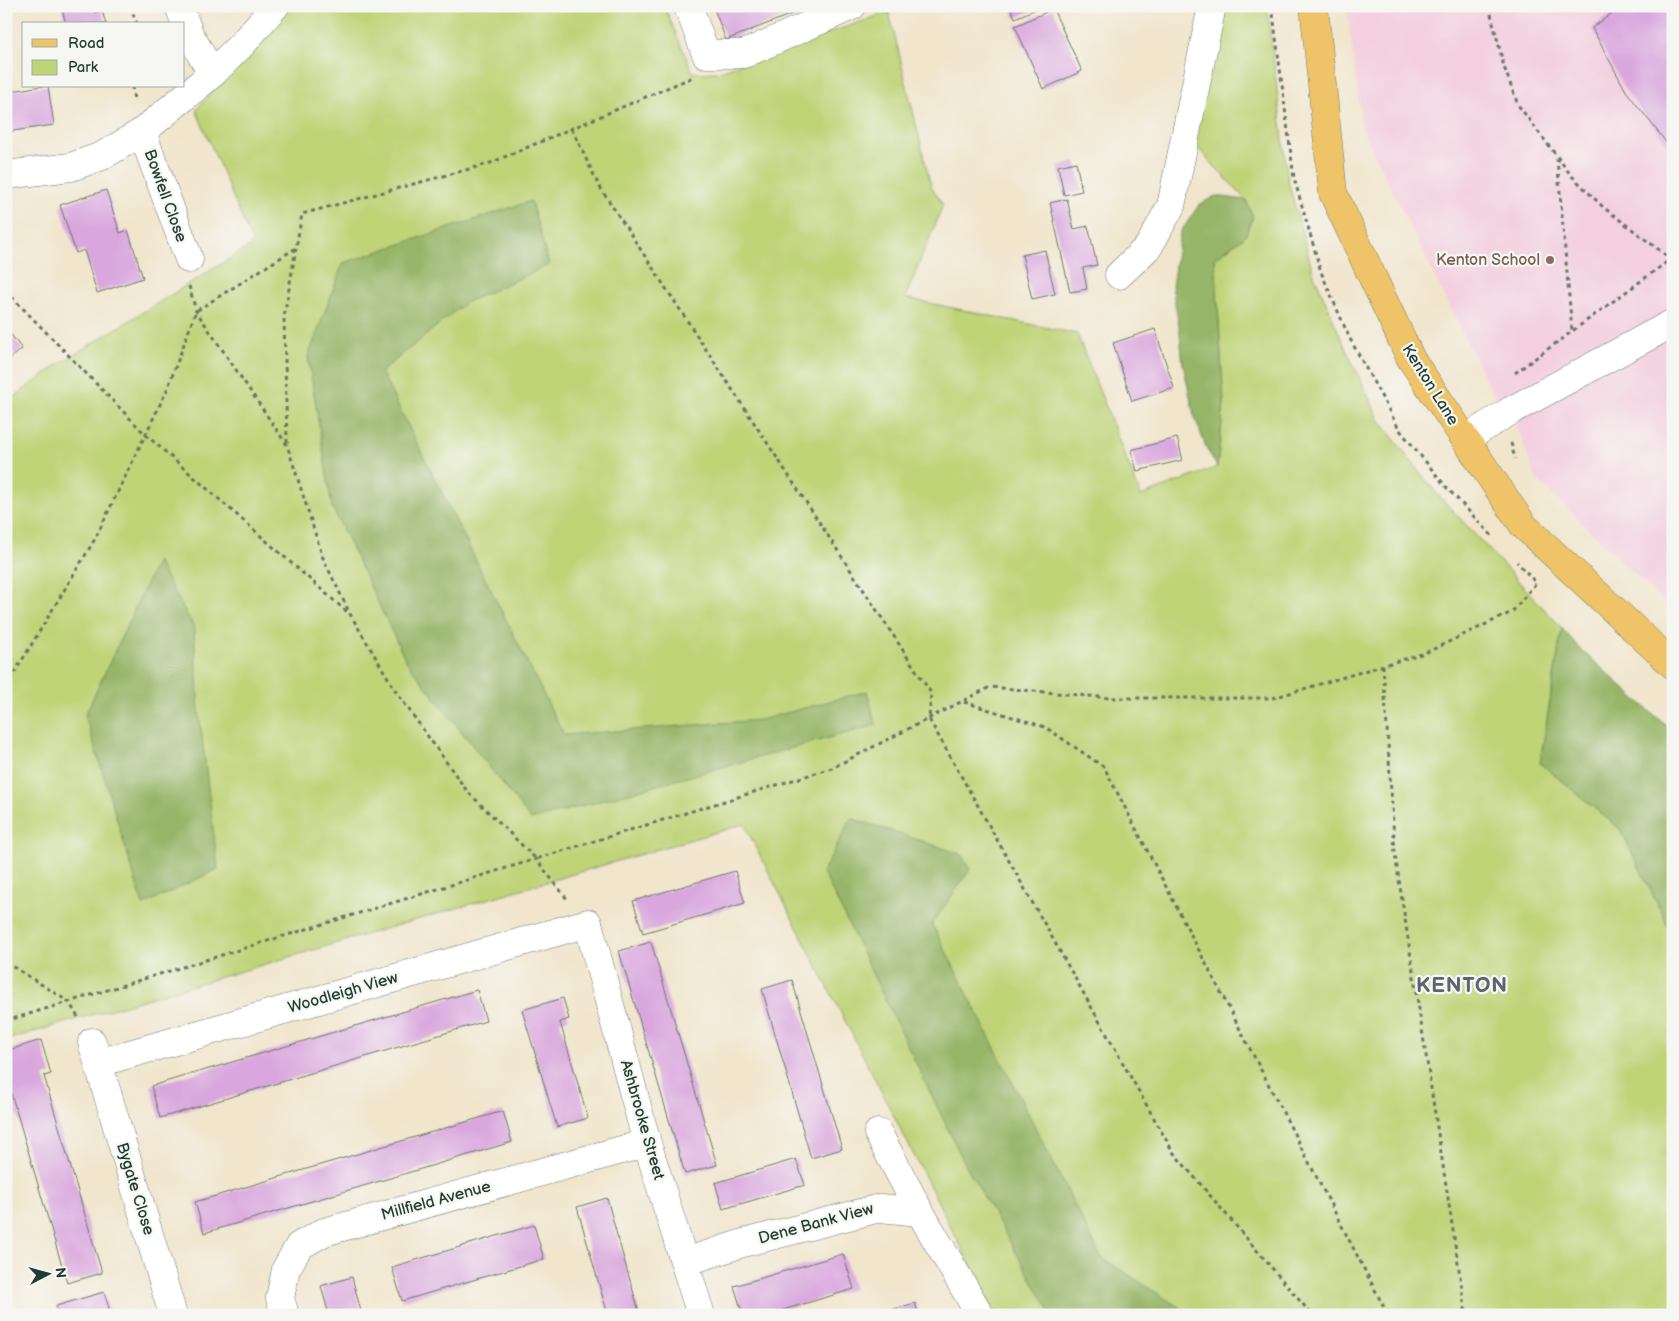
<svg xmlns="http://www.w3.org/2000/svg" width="1679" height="1321" font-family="'Balsamiq Sans',sans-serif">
<rect width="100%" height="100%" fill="#f6f6f2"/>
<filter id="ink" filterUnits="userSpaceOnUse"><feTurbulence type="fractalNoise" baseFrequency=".02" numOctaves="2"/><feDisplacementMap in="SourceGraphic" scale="10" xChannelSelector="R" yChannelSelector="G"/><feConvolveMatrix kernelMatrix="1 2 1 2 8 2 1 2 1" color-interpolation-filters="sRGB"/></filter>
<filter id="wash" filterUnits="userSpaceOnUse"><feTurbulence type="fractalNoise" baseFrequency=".0096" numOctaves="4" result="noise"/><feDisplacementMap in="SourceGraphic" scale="20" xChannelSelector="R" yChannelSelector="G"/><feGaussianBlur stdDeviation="1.12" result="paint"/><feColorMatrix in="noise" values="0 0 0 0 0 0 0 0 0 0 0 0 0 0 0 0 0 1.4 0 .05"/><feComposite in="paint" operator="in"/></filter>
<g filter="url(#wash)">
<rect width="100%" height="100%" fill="#f1e5cc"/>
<path fill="#f3cfdf" d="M 1347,6 L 1673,6 L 1673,611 L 1535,477 L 1512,410 L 1491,391 L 1362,129 Z"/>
<path fill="#bfd377" stroke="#6f8856" d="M 288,6 L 664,6 L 693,73 L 717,72 L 889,12 L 931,186 L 943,205 L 905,298 L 1077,334 L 1141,496 L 1217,467 L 1224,404 L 1215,258 L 1245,236 L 1253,217 L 1246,200 L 1193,143 L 1221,6 L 1267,6 L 1288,181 L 1314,275 L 1345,347 L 1380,421 L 1410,460 L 1438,495 L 1562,628 L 1540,763 L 1621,830 L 1673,936 L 1673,1315 L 996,1315 L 744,824 L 6,1040 L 6,403 L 59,364 L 253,244 L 196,110 Z"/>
<path fill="#97b568" stroke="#5b794e" d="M 1215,196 L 1246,200 L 1253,217 L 1245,236 L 1215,258 L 1224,404 L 1217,467 L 1206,447 L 1194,415 L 1183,364 L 1179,326 L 1172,286 L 1180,233 L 1199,205 Z
M 531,201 L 549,265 L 465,303 L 381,372 L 564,735 L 760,720 L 867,691 L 876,725 L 531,820 L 406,661 L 332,507 L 308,357 L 343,263 Z
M 157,561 L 194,627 L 199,712 L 218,869 L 143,905 L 85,715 Z
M 1562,628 L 1579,648 L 1673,732 L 1673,936 L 1621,830 L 1540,763 Z
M 851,818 L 961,854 L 970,870 L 932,924 L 1101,1257 L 1191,1315 L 1052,1315 L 965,1164 L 823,872 Z"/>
<g id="blocks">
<path fill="#d9a7de" d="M 61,6 L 92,6 L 94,13 L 102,11 L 106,24 L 66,24 Z
M 713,6 L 812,6 L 726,40 Z
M 1010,6 L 1043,6 L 1015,18 Z
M 1622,6 L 1673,6 L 1673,151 L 1626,91 L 1592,28 Z
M 1053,9 L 1082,71 L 1043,89 L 1015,26 Z
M 42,86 L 48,86 L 54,125 L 6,132 L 6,92 Z
M 1076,162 L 1082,191 L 1064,195 L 1058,166 Z
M 106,190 L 120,233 L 128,230 L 143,278 L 97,293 L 84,250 L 76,253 L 60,205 Z
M 1067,199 L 1074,229 L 1088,226 L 1097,265 L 1083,268 L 1087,289 L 1070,292 L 1050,203 Z
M 1045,250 L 1055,294 L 1032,299 L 1022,255 Z
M 6,328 L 22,349 L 6,362 Z
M 1155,329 L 1174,388 L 1132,401 L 1113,343 Z
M 1177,438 L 1183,460 L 1137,471 L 1131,450 Z
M 735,871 L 745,903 L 643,933 L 633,901 Z
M 651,942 L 717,1165 L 685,1174 L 619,951 Z
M 792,980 L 842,1149 L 811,1158 L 762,989 Z
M 477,990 L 486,1021 L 160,1118 L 151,1086 Z
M 563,998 L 569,1019 L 560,1022 L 588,1118 L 557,1127 L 522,1010 Z
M 41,1040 L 51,1074 L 44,1076 L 102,1273 L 67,1283 L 6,1076 L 6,1051 Z
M 503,1111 L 512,1142 L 204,1233 L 195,1202 Z
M 796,1159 L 805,1185 L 723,1209 L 715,1183 Z
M 607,1198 L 617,1235 L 640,1315 L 608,1315 L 598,1281 L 577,1207 Z
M 534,1225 L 544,1259 L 402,1301 L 392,1267 Z
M 843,1254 L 854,1289 L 766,1315 L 743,1315 L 734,1286 Z
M 352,1277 L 362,1315 L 329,1315 L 321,1286 Z
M 104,1292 L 111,1315 L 59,1315 L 56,1306 Z
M 915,1303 L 919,1315 L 877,1315 L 877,1314 Z"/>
</g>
</g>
<g filter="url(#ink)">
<use href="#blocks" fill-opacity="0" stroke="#687869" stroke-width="1"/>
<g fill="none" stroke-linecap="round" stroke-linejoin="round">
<g stroke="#687869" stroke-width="29">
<path id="minor" d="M 179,6 L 189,33 L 212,74
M 688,6 L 706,54 L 744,54 L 852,6
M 142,132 L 189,259
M 6,175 L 71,167 L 102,156 L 142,132 L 212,74 L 243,43 L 275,6
M 1119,275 L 1149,246 L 1171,206 L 1212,6
M 1465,439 L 1512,410 L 1673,323
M 92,1042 L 173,1315
M 98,1063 L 588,923 L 647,1143 L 701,1315
M 878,1133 L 920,1212
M 685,1262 L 743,1243 L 880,1208 L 920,1212 L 980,1315
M 285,1315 L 280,1298 L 286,1269 L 299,1246 L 324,1232 L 647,1143"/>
</g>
<g stroke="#687869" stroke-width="29">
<path id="major" d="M 1314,6 L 1333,193 L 1411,359 L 1523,525 L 1673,665"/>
</g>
<path stroke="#687869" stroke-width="3" stroke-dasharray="4 4" stroke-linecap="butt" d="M 130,6 L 137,24
M 1272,6 L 1294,178 L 1321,272 L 1349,337 L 1399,429 L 1447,488 L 1494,538
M 1489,6 L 1504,67 L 1518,105 L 1571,175 L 1603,207 L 1671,259
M 132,86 L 134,100
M 572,129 L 599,186 L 931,693 L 929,719 L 1173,1152 L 1312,1315
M 1557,158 L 1572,331
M 189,286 L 196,311 L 287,445 L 323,558 L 350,614 L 397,693 L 467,791 L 536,859 L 832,768 L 990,687 L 1111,698 L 1273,698 L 1425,653 L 1512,612 L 1536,583 L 1517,562
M 6,291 L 145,434 L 347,612
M 1515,373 L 1671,259
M 287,443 L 284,317 L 302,214 L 488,164 L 693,77
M 1511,443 L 1515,459
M 1383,665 L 1395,854 L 1466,1315
M 6,687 L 95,539 L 167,390 L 196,311 L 296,248
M 964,702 L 1045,727 L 1104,767 L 1388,1315
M 6,962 L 69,1002 L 78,1017
M 6,1021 L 536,859 L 567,899"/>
<use href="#minor" stroke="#fff" stroke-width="28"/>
<use href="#major" stroke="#efc469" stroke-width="28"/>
</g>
</g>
<circle fill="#8d6e63" stroke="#f6f6f2" stroke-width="2" cx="1550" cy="260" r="5"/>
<g text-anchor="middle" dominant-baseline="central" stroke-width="4.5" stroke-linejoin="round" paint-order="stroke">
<g font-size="16" fill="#1f3d34" stroke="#f6f6f2">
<text transform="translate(165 196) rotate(70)">Bowfell Close</text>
<text transform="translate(1430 385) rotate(58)">Kenton Lane</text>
<text transform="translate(343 993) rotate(-16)">Woodleigh View</text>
<text transform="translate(642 1120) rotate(74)">Ashbrooke Street</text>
<text transform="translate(135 1189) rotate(73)">Bygate Close</text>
<text transform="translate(436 1201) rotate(-15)">Millfield Avenue</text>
<text transform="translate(816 1224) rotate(-15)">Dene Bank View</text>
</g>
<g font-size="16" fill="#785e54" stroke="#f6f6f2" text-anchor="end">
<text x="1540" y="260">Kenton School</text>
</g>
<g font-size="21" font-weight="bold" letter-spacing="1" fill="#606270" stroke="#f6f6f2">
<text x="1462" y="985">KENTON</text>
</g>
</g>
<rect width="1679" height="1321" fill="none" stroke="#f6f6f2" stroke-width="25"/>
<rect x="22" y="22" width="162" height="65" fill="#f6f6f2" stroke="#a0aca6"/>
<rect x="32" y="39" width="25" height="8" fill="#efc469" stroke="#a0aca6"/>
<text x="68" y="48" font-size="15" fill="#1f3d34">Road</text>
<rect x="32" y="60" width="25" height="15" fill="#bfd377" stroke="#a0aca6"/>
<text x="68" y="72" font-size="15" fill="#1f3d34">Park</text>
<g transform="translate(48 1274) rotate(84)" stroke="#f6f6f2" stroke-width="4" paint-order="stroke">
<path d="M0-4L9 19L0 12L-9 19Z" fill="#1f3d34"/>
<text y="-8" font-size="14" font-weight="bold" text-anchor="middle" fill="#1f3d34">N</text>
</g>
</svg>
